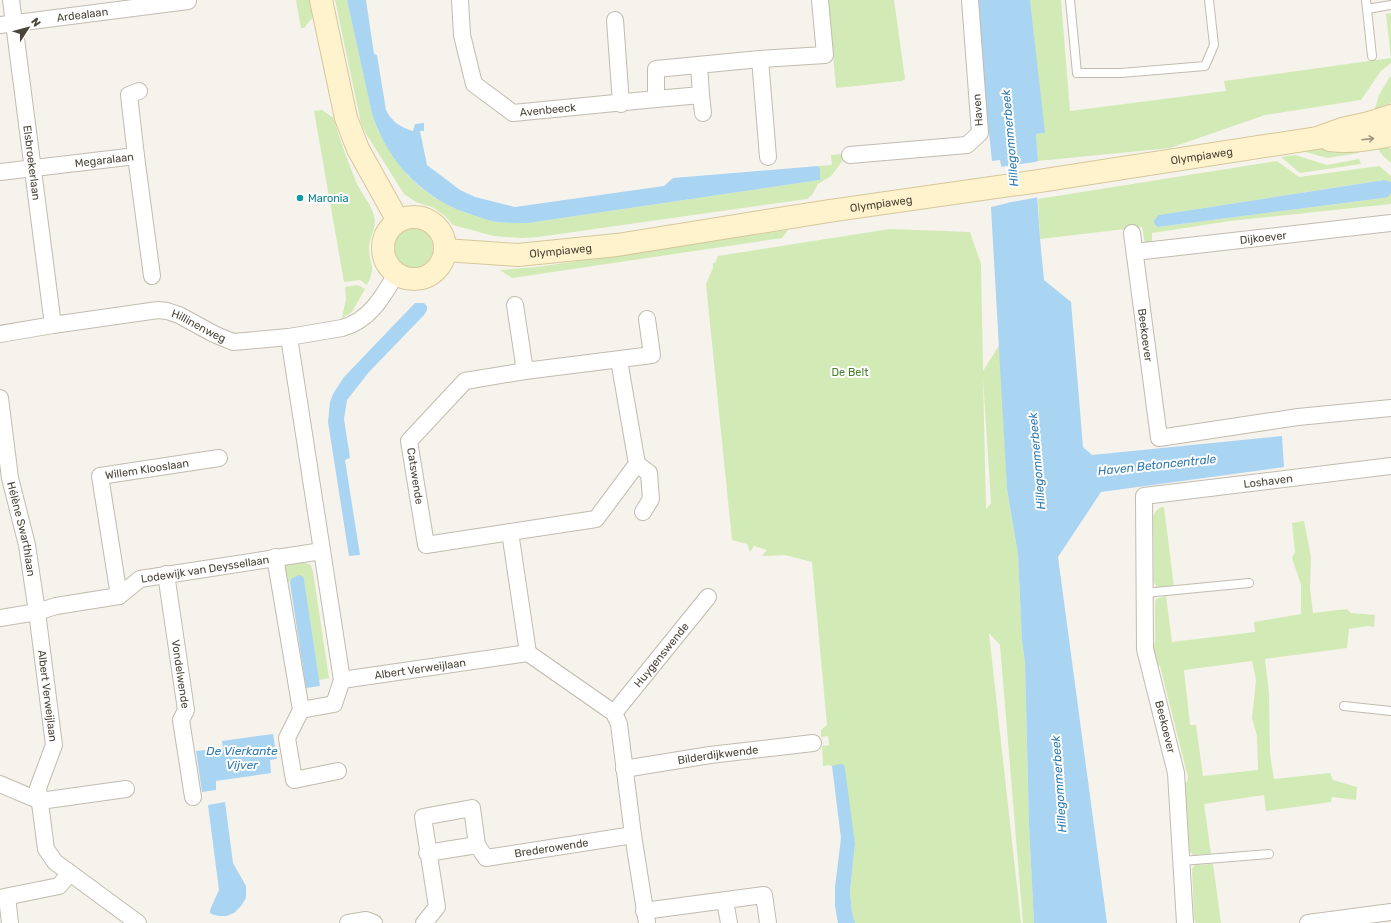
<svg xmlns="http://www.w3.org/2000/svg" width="1391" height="923" font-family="Rubik,sans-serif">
<rect width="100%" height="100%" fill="#f6f3ec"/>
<path fill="#d2eab5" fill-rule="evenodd" d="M 296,0 L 309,0 L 313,17 L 304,28 L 301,28 Z
M 335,0 L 347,0 L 372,114 L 378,131 L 408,176 L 421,188 L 435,198 L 463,212 L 482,218 L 497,222 L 528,223 L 820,180 L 820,169 L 818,166 L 832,165 L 831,155 L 844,154 L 844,159 L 831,176 L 818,184 L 812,195 L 807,199 L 538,237 L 522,238 L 494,236 L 453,225 L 445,216 L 434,208 L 416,202 L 404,194 L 365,132 L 361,123 Z
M 828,0 L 894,0 L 905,79 L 902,81 L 836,88 Z
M 1030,0 L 1061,0 L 1070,111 L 1226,91 L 1224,81 L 1391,58 L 1386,14 L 1391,13 L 1391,63 L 1381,71 L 1361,100 L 1265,115 L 1170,148 L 1038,161 L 1036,134 L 1044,133 Z
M 1391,76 L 1391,102 L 1389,106 L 1373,115 L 1379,95 L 1389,78 Z
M 322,110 L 332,117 L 333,117 C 340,140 348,162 357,184 C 362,194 372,206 374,216 C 377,227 370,236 369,247 C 369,265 377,266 367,285 L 360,280 L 344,282 L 314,111 Z
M 1357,145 L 1359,153 L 1327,158 L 1295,149 Z
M 1376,146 L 1387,147 L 1391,149 L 1391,163 L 1383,156 Z
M 1295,155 L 1327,165 L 1359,159 L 1361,164 L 1300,173 L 1281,157 Z
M 1277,161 L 1299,177 L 1379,166 L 1391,176 L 1391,182 L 1383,180 L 1160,215 L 1155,225 L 1158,227 L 1383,198 L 1388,197 L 1391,193 L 1391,204 L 1230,221 L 1152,233 L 1152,242 L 1145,243 L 1142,227 L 1040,239 L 1038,199 Z
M393 248a20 20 0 1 1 40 0a20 20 0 1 1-40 0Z
M 890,229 L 970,232 L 981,264 L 983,371 L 1000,344 L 1007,489 L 1018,554 L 1022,641 L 1025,662 L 1029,825 L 1034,923 L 1023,923 L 1000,645 L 989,633 L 1021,923 L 852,923 L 852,913 L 850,891 L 855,844 L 832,766 L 829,765 L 823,766 L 822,746 L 829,745 L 828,736 L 821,737 L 821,730 L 827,725 L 812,562 L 785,555 L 762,556 L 767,550 L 754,546 L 750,552 L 747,544 L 732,540 L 706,284 L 713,268 L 713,263 L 715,263 L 718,256 ZM 983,378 L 991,503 L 986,509 L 986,508 Z
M 788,230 L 782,238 L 512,278 L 500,270 L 537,267 Z
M 358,285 L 365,289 L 352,312 L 342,318 L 346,299 L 345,287 Z
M 1161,507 L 1164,507 L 1174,587 C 1166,587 1157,591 1154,582 L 1153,516 L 1156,511 Z
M 1304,521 L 1311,557 L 1310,588 L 1313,613 L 1347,609 L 1351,613 L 1375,615 L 1374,627 L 1368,626 L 1349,629 L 1347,648 L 1265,659 L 1269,693 L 1270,755 L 1274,779 L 1330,773 L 1333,780 L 1357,787 L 1356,800 L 1332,797 L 1331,802 L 1266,811 L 1264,795 L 1204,804 L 1211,854 L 1193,855 L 1190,852 L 1189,849 L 1187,807 L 1180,802 L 1179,788 L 1187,782 L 1188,777 L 1160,666 L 1152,663 L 1148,648 L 1155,643 L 1155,602 L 1156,599 L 1166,596 L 1172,642 L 1255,632 L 1254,622 L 1301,614 L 1301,585 L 1292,558 L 1295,552 L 1292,523 ZM 1252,661 L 1256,680 L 1252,718 L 1257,736 L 1258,770 L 1203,776 L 1196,725 L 1190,725 L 1184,670 Z
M 302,562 L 311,565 L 313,572 L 329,678 L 319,680 L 304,579 L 291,579 L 290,583 L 283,577 L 281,565 Z
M 1213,864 L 1221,923 L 1196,923 L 1194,920 L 1192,869 L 1195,865 Z"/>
<path fill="#a9d4f2" d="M 347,0 L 366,0 L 374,54 L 377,55 L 386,110 C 392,122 400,127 413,131 L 415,124 L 424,123 L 424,131 L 420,131 L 427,165 L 460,190 L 475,197 L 515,207 L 664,186 L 673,178 L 818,166 L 820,169 L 820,180 L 528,223 C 518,223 507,223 497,222 C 490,221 483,218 476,216 C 425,201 389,165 372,114 Z
M 975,0 L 1030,0 L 1045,133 L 1036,134 L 1038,161 L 1035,162 L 1040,239 L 1044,280 L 1071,302 L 1083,447 L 1092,455 L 1282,436 L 1284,467 L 1101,492 L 1058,557 L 1107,923 L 1034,923 L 1029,825 L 1025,662 L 1022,641 L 1018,554 L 1007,489 L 991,207 L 1008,203 L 1000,160 L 992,161 Z
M 1384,180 L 1391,182 L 1391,193 L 1388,197 L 1383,198 L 1158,227 L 1155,225 L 1154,220 L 1159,215 Z
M 415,303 L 424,303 L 427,306 L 427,310 L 424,315 L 369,372 L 347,400 L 344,419 L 350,458 L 345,460 L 360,555 L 349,556 L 328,422 L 330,402 L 333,394 L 344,377 Z
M 299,575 L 302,576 L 304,579 L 320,686 L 306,688 L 290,583 L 291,579 Z
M 273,734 L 277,759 L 270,760 L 271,773 L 216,781 L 216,790 L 202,792 L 196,751 L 223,748 L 222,741 Z
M 841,764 L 844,765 L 845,769 L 855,844 L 850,891 L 852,913 L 855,923 L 838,923 L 835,906 L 835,887 L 841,838 L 832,766 Z
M 225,802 L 233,863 L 246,886 L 246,898 L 241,906 L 234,913 L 226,916 L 220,916 L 214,915 L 210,913 L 210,910 L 219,890 L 208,805 Z"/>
<path fill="#f6f3ec" d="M 1035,162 L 1040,197 L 1006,203 L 1000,167 Z"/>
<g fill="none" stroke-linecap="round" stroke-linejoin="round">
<g stroke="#c2bbae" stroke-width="10">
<path id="lane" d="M 1070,0 L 1077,73 L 1121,73 L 1205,66 L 1214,45 L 1209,0
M 1366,0 L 1372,56
M 1367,9 L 1391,5
M 1145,593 L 1249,583
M 1344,706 L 1391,711
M 1182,861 L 1269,854"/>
</g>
<g stroke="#c2bbae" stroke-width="18">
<g id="street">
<path id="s1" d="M 11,0 L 53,325"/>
<path id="s2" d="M 460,0 L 462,35 L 474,84 L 513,113 L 656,99 L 656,69 L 760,59 L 825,55 L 820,0"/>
<path d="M 615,20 L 621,104"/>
<path id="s3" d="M 0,25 L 188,1"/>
<path d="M 760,59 L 768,157"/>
<path d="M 701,95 L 703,113"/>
<path d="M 656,99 L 701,95 L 699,65"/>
<path d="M 850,155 L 967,145 L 980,133 L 970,0"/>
<path d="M 136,156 L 152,276"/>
<path id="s4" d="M 0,172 L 136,156 L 129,95 L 139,91"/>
<path id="s5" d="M 1132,233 L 1159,438 L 1298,417 L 1391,408"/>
<path id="s6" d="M 1135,252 L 1391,223"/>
<path d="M 515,305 L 525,371"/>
<path id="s7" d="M 0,334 L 53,325 L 158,310 L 167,311 L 179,315 L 214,334 L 233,342 L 289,337 L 342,328 C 369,321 383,297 396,274"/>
<path id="s8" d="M 289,337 L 342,680 L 528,653 L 614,713 L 619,724 L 633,835 L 647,923"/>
<path d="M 619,360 L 637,464 L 596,519 L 426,545 L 409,441 L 465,381 L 525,371 L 652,355 L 647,319"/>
<path id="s9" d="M 0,398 L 10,478 L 27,545 L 37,612 L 54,745 L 38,788 L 46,849 L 55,862 L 138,923"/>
<path d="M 637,464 L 649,473 L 651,499 L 643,512"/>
<path d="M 510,532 L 528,653"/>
<path d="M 275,557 L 301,710 L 287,738 L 294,780 L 338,771"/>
<path id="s10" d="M 166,574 L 186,710 L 181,720 L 193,797"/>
<path id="s11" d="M 119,596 L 100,476 L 219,458"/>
<path id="s12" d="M 0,618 L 37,612 L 56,606 L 119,596 L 140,579 L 322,551"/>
<path d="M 301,710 L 334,704 L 342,680"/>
<path id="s13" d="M 614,713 L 708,597"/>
<path id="s14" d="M 624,769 L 710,755 L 813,743"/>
<path d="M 0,784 L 40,801 L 126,789"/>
<path id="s15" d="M 477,845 L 486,858 L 633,835"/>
<path d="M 7,897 L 10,923"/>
<path d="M 0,898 L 59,886 L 70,873"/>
<path d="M 725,901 L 729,923"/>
<path d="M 644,911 L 764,895 L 768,923"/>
<path d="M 348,923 L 366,920 L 374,923"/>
<path d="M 424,923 L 437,907 L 423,817 L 472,808 L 477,845 L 427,853"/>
<path id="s16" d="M 1185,923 L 1176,773 L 1145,649 L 1144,496 L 1391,466"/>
<path d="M 1308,923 L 1391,912"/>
</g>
</g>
<g stroke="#d6c79b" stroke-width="24">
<g id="secondary">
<path d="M 321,0 L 346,118 L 358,149 L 398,221"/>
<path d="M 1330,140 C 1351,143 1371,139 1391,135"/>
<circle cx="414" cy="248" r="31"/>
<path id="s17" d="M 445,250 L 518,255 L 617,245 L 829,211 L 1039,181 L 1317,138 L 1342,129 L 1369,123 L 1391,116"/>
</g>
</g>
<use href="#lane" stroke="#fff" stroke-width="8"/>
<use href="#street" stroke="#fff" stroke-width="16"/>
<use href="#secondary" stroke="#fff3cd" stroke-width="22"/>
</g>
<defs><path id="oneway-shaft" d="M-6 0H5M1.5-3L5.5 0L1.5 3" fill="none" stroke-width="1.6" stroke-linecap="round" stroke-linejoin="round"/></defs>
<use stroke="#9c937c" href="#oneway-shaft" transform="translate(1368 139) rotate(-7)"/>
<circle fill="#0f9aa8" stroke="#fff" stroke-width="1.5" cx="300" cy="198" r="4"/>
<g text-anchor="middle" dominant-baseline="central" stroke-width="4" stroke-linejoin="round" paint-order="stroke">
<g font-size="11" fill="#4b4439" stroke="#fff">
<text stroke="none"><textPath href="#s3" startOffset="83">Ardealaan</textPath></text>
<text stroke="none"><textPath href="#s2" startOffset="169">Avenbeeck</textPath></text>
<text transform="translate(978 110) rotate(-94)">Haven</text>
<text stroke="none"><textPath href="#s17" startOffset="764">Olympiaweg</textPath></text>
<text stroke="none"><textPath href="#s4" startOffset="105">Megaralaan</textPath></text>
<text stroke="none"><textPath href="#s1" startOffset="164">Elsbroekerlaan</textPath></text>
<text stroke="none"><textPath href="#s17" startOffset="440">Olympiaweg</textPath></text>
<text stroke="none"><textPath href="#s6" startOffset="129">Dijkoever</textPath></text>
<text stroke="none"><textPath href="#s17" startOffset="116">Olympiaweg</textPath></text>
<text stroke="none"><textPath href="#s7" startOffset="204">Hillinenweg</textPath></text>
<text stroke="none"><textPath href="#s5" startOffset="103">Beekoever</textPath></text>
<text stroke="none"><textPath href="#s11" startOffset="169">Willem Klooslaan</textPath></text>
<text transform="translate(415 476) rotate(81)">Catswende</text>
<text stroke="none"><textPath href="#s16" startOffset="556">Loshaven</textPath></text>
<text stroke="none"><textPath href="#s9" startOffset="133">Hélène Swarthlaan</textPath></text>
<text stroke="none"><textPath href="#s12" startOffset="214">Lodewijk van Deyssellaan</textPath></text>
<text stroke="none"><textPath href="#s13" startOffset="75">Huygenswende</textPath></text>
<text stroke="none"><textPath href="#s8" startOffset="426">Albert Verweijlaan</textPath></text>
<text stroke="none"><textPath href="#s10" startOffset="101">Vondelwende</textPath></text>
<text stroke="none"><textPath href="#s9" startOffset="302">Albert Verweijlaan</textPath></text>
<text transform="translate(1165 727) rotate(76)">Beekoever</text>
<text stroke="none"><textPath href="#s14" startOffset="95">Bilderdijkwende</textPath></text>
<text stroke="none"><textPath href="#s15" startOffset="82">Brederowende</textPath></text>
</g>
<g font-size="11" fill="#0d838f" stroke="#fff" text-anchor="start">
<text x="308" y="198">Maronia</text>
</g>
<g font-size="11" fill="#4a7f2a" stroke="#fff">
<text x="850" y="372">De Belt</text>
</g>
<g font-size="12" font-style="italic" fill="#2e7ab2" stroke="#fff">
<text transform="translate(1010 138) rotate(-95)">Hillegommerbeek</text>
<text transform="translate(1037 461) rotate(-95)">Hillegommerbeek</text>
<text transform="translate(1157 465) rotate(-6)">Haven Betoncentrale</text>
<text x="242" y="751">De Vierkante<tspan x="242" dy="14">Vijver</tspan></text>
<text transform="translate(1059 784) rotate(-94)">Hillegommerbeek</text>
</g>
</g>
<g transform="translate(28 28) rotate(54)" stroke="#ffffff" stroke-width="3" paint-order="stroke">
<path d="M0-3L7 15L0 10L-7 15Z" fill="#4b4439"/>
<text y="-6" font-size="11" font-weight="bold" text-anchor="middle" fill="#4b4439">N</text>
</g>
</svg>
